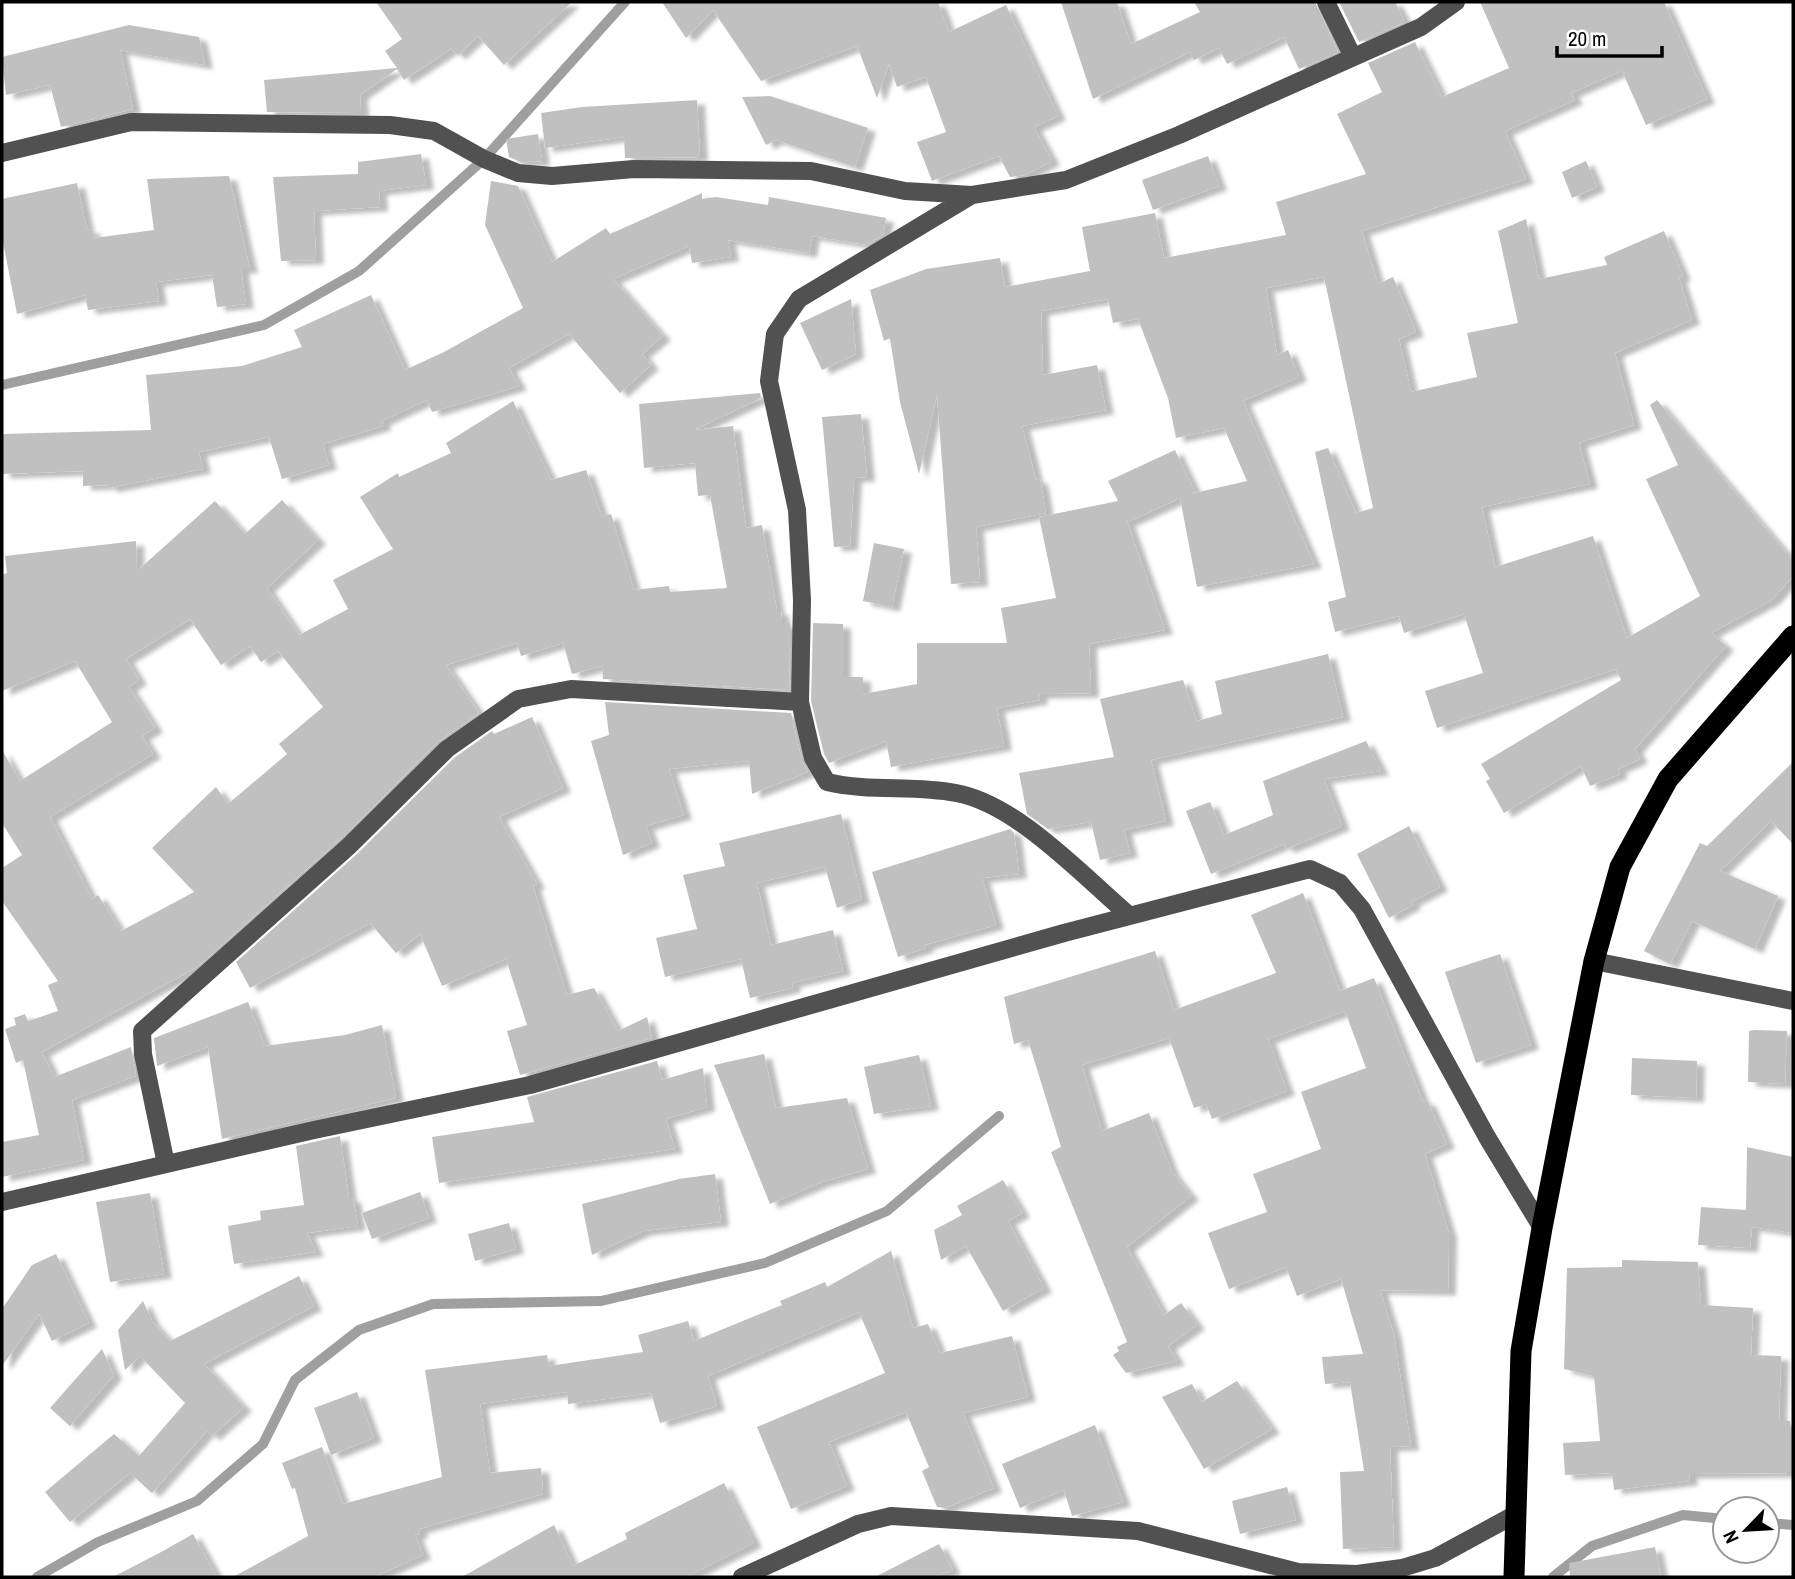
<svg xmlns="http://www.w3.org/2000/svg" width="1795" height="1579" font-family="'Archivo Narrow',sans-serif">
<defs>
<filter id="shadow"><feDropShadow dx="8" dy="4.5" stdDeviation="2" flood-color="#0004"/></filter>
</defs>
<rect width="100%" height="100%" fill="#fff"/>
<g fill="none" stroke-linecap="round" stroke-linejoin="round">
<path stroke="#9f9f9f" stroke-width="10" d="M 2,385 L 264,325 L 359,271 L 484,159 L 625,2
M 1767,1523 L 1793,1525
M 37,1577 L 98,1542 L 197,1501 L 263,1444 L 295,1380 L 359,1330 L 433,1304 L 601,1301 L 765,1263 L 887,1211 L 999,1116
M 1553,1577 L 1592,1546 L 1683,1515 L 1725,1519"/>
</g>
<path fill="#c0c0c0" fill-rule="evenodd" filter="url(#shadow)" d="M 376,2 L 572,2 L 504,65 L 478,36 L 458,55 L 451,49 L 404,80 L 397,69 L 360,95 L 361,113 L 267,112 L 264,80 L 397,68 L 385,51 L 402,39 Z
M 662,2 L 938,2 L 949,32 L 1006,5 L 1058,116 L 1034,127 L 1052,161 L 1025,175 L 1010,177 L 999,156 L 932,181 L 917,142 L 946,132 L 926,77 L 897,87 L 889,64 L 877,98 L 857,46 L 761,81 L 713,10 L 686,38 Z
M 1061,2 L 1117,2 L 1131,44 L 1200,12 L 1194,2 L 1315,2 L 1338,52 L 1299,69 L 1284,37 L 1227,64 L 1219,48 L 1194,60 L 1190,52 L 1093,99 Z
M 1339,2 L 1395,2 L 1405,22 L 1359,42 Z
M 1480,2 L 1664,2 L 1707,99 L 1646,125 L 1622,71 L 1571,93 L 1575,100 L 1505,131 L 1526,179 L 1362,231 L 1378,284 L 1393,277 L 1416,332 L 1399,339 L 1411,392 L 1477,377 L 1467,333 L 1518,323 L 1498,231 L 1526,219 L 1539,279 L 1607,265 L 1604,257 L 1664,231 L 1683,276 L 1679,278 L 1692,320 L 1615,353 L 1634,425 L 1579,443 L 1590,484 L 1482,507 L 1495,567 L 1593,536 L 1627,638 L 1700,596 L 1646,479 L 1678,465 L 1650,405 L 1657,400 L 1793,561 L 1793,576 L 1772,600 L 1711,633 L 1726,646 L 1635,749 L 1640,759 L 1618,769 L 1620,774 L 1590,786 L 1581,766 L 1504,813 L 1486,781 L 1490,779 L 1481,764 L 1621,680 L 1616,669 L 1437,728 L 1425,691 L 1483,673 L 1464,614 L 1404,633 L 1399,616 L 1335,632 L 1328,602 L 1346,597 L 1315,452 L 1328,448 L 1356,513 L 1373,508 L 1324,277 L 1266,288 L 1277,355 L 1288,350 L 1299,377 L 1243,401 L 1314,564 L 1197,587 L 1180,498 L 1128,522 L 1126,518 L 1165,630 L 1089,644 L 1091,693 L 1039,694 L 1040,700 L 997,708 L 1004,746 L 891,767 L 886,741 L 829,763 L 824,754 L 811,701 L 813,623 L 843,624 L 843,677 L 863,677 L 863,694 L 917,684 L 917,643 L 1007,643 L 1001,608 L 1056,598 L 1039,517 L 1118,501 L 1108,481 L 1175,450 L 1195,492 L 1190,494 L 1247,481 L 1224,428 L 1176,438 L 1168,398 L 1138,319 L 1113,323 L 1108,299 L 1041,311 L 1043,375 L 1097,365 L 1106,410 L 1022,426 L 1036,480 L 1040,479 L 1046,513 L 976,527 L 980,582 L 951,584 L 937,395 L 919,474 L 900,402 L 890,338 L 884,341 L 870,290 L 926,269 L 1000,258 L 1005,287 L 1090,271 L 1082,227 L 1155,213 L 1164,258 L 1286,235 L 1276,202 L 1366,174 L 1337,114 L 1382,92 L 1368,63 L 1415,42 L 1442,97 L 1509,68 Z
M 129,25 L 199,37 L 205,65 L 120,50 L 133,109 L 61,127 L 50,85 L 6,95 L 2,57 Z
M 770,96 L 868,128 L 855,167 L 776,140 L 766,145 L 742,97 Z
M 697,100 L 700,157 L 625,158 L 624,137 L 545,148 L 541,113 L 582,107 Z
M 538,134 L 542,161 L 521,162 L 509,157 L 506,139 Z
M 421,154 L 426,185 L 379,191 L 380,207 L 314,211 L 316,260 L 281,261 L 273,177 L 358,174 L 358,162 Z
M 1208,156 L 1219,186 L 1153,210 L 1142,180 Z
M 1586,161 L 1597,187 L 1572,198 L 1562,172 Z
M 229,176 L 250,269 L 241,269 L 246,304 L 217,307 L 212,275 L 156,282 L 159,301 L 88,310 L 85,295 L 17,314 L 2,237 L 2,199 L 77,183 L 87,230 L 92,229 L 94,238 L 154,230 L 147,179 Z
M 491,181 L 518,186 L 552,262 L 606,228 L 610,234 L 702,193 L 702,199 L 716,197 L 768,205 L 769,197 L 886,218 L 883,235 L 867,245 L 812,236 L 809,253 L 728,240 L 731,257 L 692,263 L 689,246 L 613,279 L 663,336 L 642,354 L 651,365 L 620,393 L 569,334 L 509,368 L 519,386 L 432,412 L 427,400 L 382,421 L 383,426 L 323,444 L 329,465 L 282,479 L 269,437 L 199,452 L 203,469 L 109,488 L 109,485 L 83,486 L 83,471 L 2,474 L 2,434 L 151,430 L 146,375 L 242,366 L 302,347 L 294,330 L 371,295 L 405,370 L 444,352 L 523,308 L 485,225 Z
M 851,299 L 856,354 L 822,370 L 800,323 Z
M 760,393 L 761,398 L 694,430 L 733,426 L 746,528 L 762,525 L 777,611 L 781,611 L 782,623 L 790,623 L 789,690 L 603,679 L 602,666 L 572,674 L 563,643 L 521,656 L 517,643 L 446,665 L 479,713 L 439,741 L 341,838 L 197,967 L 42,1052 L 54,1077 L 131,1047 L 136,1076 L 72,1100 L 84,1160 L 2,1177 L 2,1142 L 39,1135 L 23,1060 L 16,1063 L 5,1029 L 16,1025 L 14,1018 L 25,1014 L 28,1021 L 58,1011 L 48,985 L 58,981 L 2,901 L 2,868 L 22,855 L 2,823 L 2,750 L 20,781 L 112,722 L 75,661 L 2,691 L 2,575 L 7,573 L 5,556 L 136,541 L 137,571 L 215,501 L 245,534 L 282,500 L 318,540 L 267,588 L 299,635 L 348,609 L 333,580 L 393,549 L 360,497 L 398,473 L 399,477 L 451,453 L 446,443 L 513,401 L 551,480 L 586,470 L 602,517 L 611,514 L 634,590 L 669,586 L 670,592 L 727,588 L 710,495 L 698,496 L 695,463 L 644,468 L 639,404 ZM 190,619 L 221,665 L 250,646 L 261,662 L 278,651 L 323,707 L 279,744 L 287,754 L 228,804 L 216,787 L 152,848 L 194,892 L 121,931 L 98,895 L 92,899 L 50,817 L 153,754 L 142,736 L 155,728 L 129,687 L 139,680 L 126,659 Z
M 861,414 L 867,477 L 854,478 L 850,546 L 834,547 L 822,417 Z
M 874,543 L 904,549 L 892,607 L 863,601 Z
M 1328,654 L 1343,717 L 1151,760 L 1166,821 L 1124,830 L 1130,853 L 1100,860 L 1091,822 L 1048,829 L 1027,814 L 1019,773 L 1114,757 L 1100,699 L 1183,680 L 1197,721 L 1222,714 L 1215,681 Z
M 605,702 L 791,713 L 802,761 L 808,772 L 752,794 L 749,761 L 669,769 L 684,815 L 646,826 L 652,843 L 623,855 L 591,741 L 609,735 Z
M 532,717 L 563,788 L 499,817 L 537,884 L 533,886 L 567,995 L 594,988 L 618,1031 L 647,1017 L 652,1038 L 520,1075 L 507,1031 L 527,1025 L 506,959 L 442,986 L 420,934 L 396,953 L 370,923 L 250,988 L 236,962 L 357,854 L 454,758 L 492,731 L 494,734 Z
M 1366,741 L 1381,771 L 1324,779 L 1342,826 L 1286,849 L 1284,844 L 1211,874 L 1186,811 L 1210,802 L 1224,835 L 1273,815 L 1263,781 Z
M 1793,762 L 1793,844 L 1771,821 L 1720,871 L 1778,896 L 1755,949 L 1692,921 L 1670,964 L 1644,951 L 1700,843 L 1707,846 Z
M 841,814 L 862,899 L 837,908 L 825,867 L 757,883 L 771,945 L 833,930 L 843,971 L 792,983 L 793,988 L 750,998 L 741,959 L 665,977 L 656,938 L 697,929 L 683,875 L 725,866 L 719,843 Z
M 1409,826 L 1440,887 L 1411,902 L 1413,905 L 1389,918 L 1357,854 Z
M 1010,829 L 1014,833 L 1019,874 L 982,878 L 996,925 L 925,945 L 926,948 L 898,957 L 872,872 Z
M 1303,893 L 1340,991 L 1374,978 L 1423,1102 L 1427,1100 L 1447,1144 L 1425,1154 L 1449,1233 L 1448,1291 L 1380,1290 L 1394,1335 L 1411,1446 L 1390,1447 L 1394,1547 L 1343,1549 L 1340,1472 L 1364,1471 L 1350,1382 L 1325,1384 L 1322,1357 L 1363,1354 L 1341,1279 L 1297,1296 L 1286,1267 L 1229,1289 L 1208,1233 L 1267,1212 L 1253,1174 L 1321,1149 L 1301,1092 L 1366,1068 L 1345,1011 L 1268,1039 L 1287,1091 L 1212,1119 L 1206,1104 L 1194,1108 L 1169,1038 L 1082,1065 L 1102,1131 L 1149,1113 L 1172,1172 L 1191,1196 L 1127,1247 L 1164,1315 L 1181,1303 L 1197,1325 L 1168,1346 L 1177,1361 L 1126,1373 L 1113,1355 L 1119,1351 L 1117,1347 L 1127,1342 L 1051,1152 L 1061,1147 L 1028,1040 L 1014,1044 L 1004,997 L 1155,951 L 1174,1010 L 1276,973 L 1251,915 Z
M 1500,954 L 1531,1045 L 1476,1063 L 1445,972 Z
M 248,1002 L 265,1046 L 345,1035 L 382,1025 L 396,1098 L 222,1139 L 208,1047 L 157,1066 L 154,1038 Z
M 1754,1030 L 1787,1031 L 1785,1084 L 1748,1082 L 1749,1031 Z
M 764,1054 L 776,1108 L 847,1098 L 868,1169 L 822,1182 L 770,1204 L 714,1065 Z
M 919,1055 L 931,1106 L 874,1114 L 864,1067 Z
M 1632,1058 L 1697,1061 L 1696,1098 L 1631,1095 Z
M 657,1061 L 662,1080 L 703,1068 L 707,1107 L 666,1119 L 675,1149 L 439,1183 L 432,1137 L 534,1122 L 527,1097 Z
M 340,1136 L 349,1198 L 353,1198 L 358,1226 L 307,1233 L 316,1252 L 234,1264 L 228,1226 L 261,1220 L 260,1211 L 304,1205 L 296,1146 Z
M 1747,1147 L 1793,1157 L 1793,1233 L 1752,1227 L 1750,1248 L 1698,1245 L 1701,1207 L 1746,1210 Z
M 715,1174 L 721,1222 L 643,1231 L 592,1255 L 582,1204 L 679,1179 Z
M 1003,1180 L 1022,1213 L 1008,1221 L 1044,1288 L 1003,1311 L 966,1246 L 941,1260 L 934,1230 L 962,1215 L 957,1206 Z
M 420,1192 L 429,1218 L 372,1239 L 362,1213 Z
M 150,1193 L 164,1274 L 110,1282 L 96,1202 Z
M 509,1223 L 516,1249 L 475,1261 L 468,1234 Z
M 891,1251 L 913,1328 L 928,1324 L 940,1353 L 1012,1336 L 1028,1397 L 963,1413 L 994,1488 L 945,1508 L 937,1507 L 922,1471 L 929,1467 L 906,1412 L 829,1442 L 847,1486 L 791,1509 L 757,1427 L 885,1373 L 859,1312 L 708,1376 L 717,1406 L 660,1423 L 651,1393 L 568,1404 L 567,1392 L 480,1404 L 490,1473 L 541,1468 L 543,1494 L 419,1529 L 420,1534 L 415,1535 L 423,1555 L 374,1577 L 233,1577 L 308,1536 L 295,1488 L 292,1489 L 282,1463 L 322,1447 L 343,1504 L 442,1477 L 425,1370 L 547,1355 L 549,1366 L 643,1352 L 638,1335 L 688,1321 L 694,1341 L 782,1305 L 780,1301 L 825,1282 L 827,1287 Z
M 56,1254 L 89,1323 L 52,1341 L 39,1314 L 2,1366 L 2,1309 L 32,1265 Z
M 1622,1260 L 1698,1262 L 1701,1305 L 1753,1308 L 1751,1355 L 1781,1356 L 1779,1421 L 1790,1421 L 1790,1473 L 1689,1474 L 1690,1481 L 1614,1490 L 1612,1473 L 1565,1475 L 1563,1443 L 1600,1441 L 1594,1376 L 1564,1369 L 1567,1268 L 1622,1267 Z
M 299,1276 L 314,1306 L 204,1364 L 244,1407 L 212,1436 L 207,1431 L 152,1493 L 130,1473 L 70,1522 L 45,1492 L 114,1434 L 139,1456 L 185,1403 L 140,1356 L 125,1370 L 118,1330 L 143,1301 L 152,1321 L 170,1341 Z
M 102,1349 L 114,1375 L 70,1426 L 50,1408 Z
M 1237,1381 L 1272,1429 L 1204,1469 L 1162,1397 L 1192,1384 L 1202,1402 Z
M 357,1392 L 374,1438 L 331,1455 L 314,1408 Z
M 1095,1425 L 1123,1502 L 1072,1516 L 1064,1490 L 1020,1508 L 1002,1464 Z
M 724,1483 L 754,1543 L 686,1577 L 462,1577 L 554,1525 L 573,1566 L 627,1539 L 625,1533 Z
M 1287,1487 L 1296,1520 L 1240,1534 L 1232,1501 Z
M 193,1534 L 217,1577 L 113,1577 L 163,1551 Z
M 939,1544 L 953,1570 L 933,1577 L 875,1577 Z
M 1655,1547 L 1661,1577 L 1570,1577 L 1569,1563 Z"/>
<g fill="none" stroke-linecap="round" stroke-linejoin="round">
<path stroke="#515151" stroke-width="18" d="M 1326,2 L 1353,57
M 2,153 L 131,122 L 390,125 L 434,131 L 484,159 L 518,173 L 552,176 L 634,169 L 811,171 L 905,191 L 972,195 L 1066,180 L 1179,135 L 1421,27 L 1456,2
M 972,195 L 799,299 L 775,334 L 769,381 L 797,510 L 802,600 L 800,702 L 813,758 L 827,782 C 870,792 913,785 956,793 C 1017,804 1083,876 1130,916
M 1594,961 L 1793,1001
M 166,1164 L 143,1054 L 142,1031 L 349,846 L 447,749 L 518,699 L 571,689 L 800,702
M 2,1202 L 314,1130 L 530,1085 L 1064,933 L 1310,869 L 1340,883 L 1362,909 L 1487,1137 L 1542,1228
M 742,1577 L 858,1524 L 891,1516 L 1138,1531 L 1298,1572 L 1357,1574 L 1402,1568 L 1435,1558 L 1516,1514"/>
<path stroke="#000" stroke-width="21" d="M 1514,1577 L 1521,1351 L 1542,1228 L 1594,961 L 1620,867 L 1668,779 L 1793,636"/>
</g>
<rect width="1795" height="1579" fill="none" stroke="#000000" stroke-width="7"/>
<g transform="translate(1746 1530) rotate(245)"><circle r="33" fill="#ffffff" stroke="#999999" stroke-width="2"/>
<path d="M0-5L12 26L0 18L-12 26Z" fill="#000000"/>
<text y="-10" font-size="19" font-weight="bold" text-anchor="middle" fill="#000000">N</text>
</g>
<path d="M1557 46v10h105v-10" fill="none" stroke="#000000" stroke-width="3.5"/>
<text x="1568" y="46" font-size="21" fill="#000000" stroke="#ffffff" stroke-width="5" paint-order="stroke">20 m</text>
</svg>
